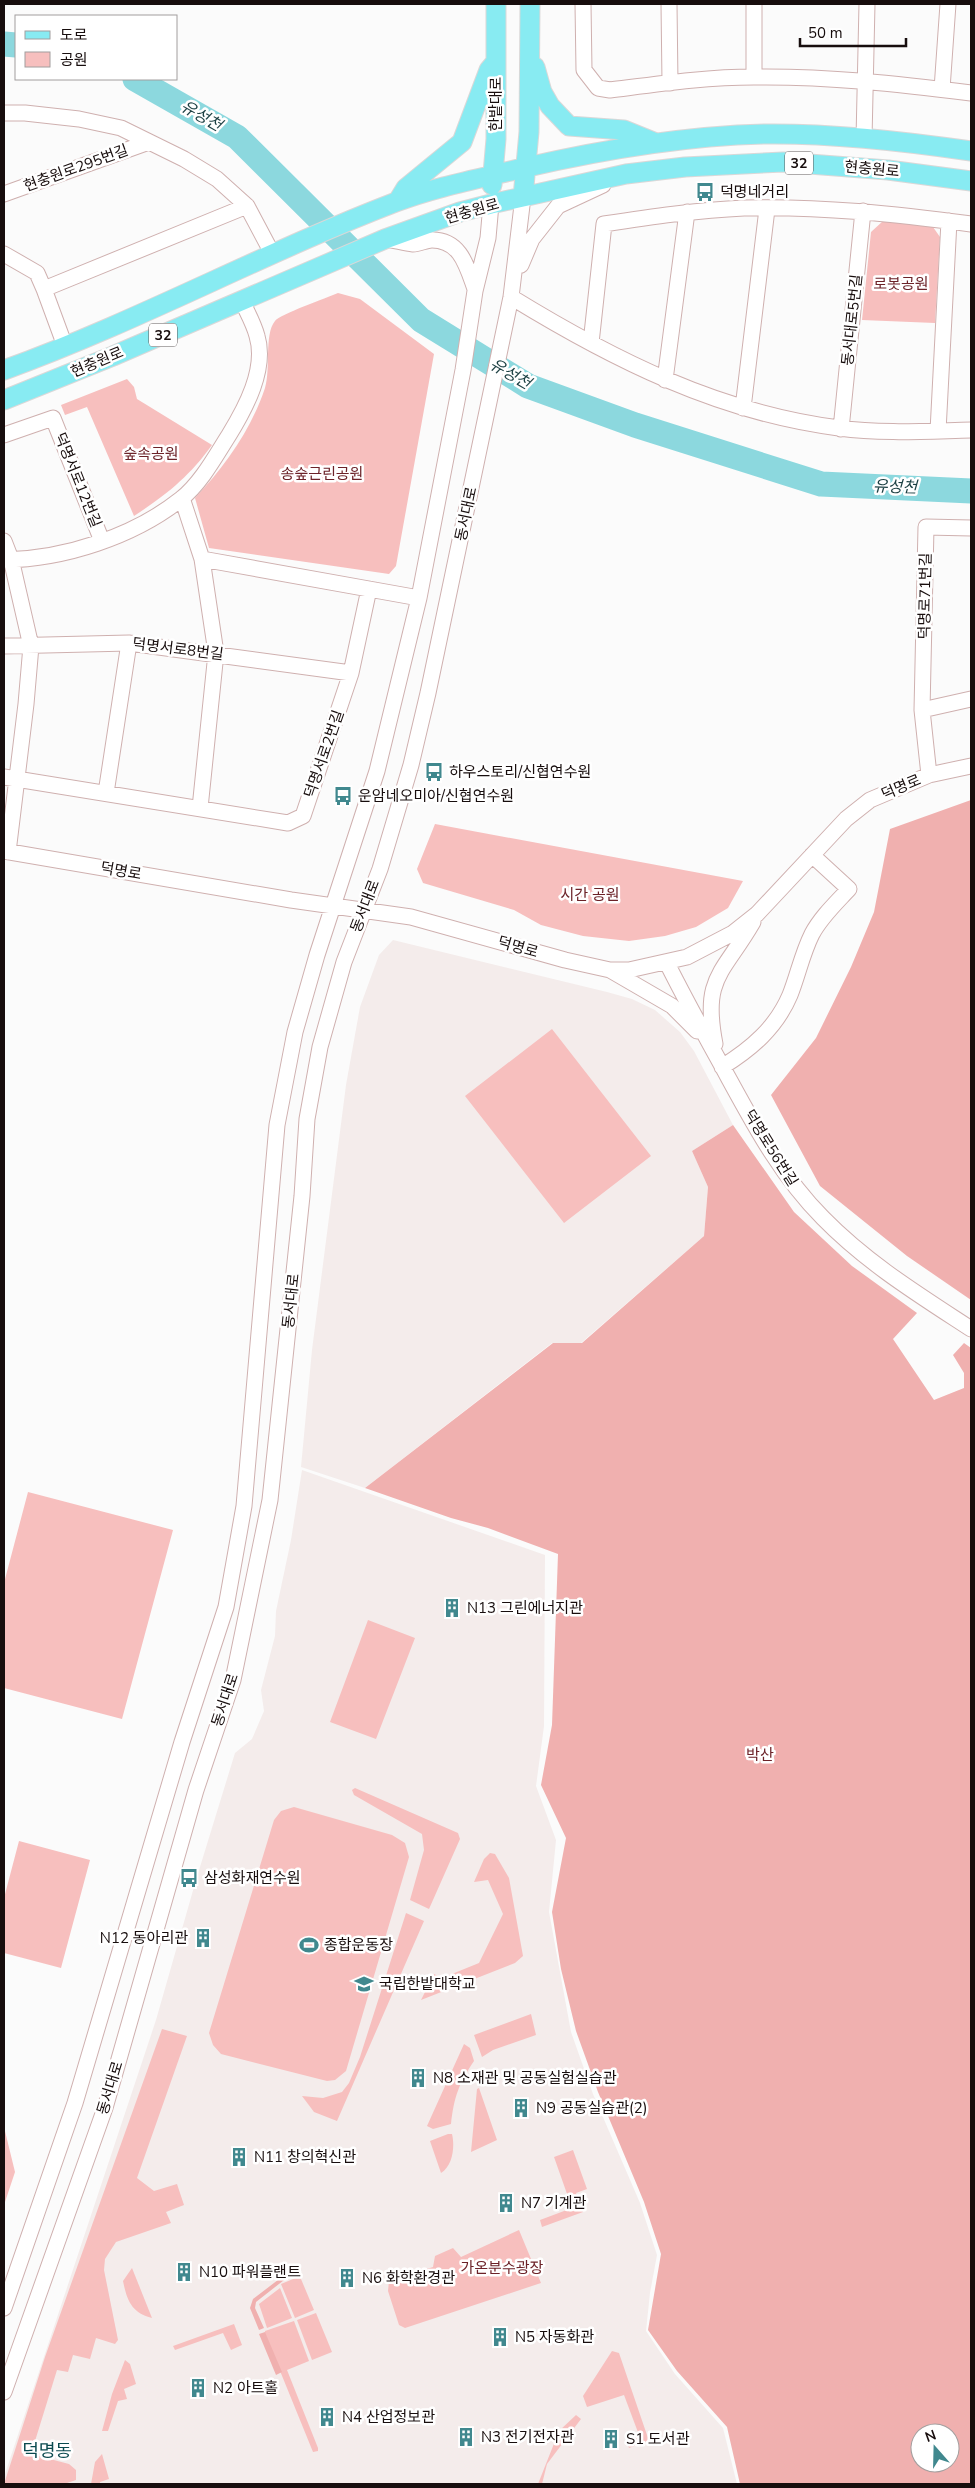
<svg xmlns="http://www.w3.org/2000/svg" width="975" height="2488" font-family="'Nunito Sans','Noto Sans KR',sans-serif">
<rect width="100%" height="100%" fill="#fbfbfb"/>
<path fill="#f4eceb" d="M 393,940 L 607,992 L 632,999 L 655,1010 L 680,1032 L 694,1051 L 733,1125 L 692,1151 L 708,1187 L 704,1236 L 581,1343 L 552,1343 L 365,1488 L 301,1467 L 312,1350 L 346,1085 L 360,1007 L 379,955 Z
M 302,1470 L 545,1555 L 544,1726 L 536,1786 L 556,1840 L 549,1912 L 571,2032 L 593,2094 L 640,2203 L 657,2255 L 650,2293 L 646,2331 L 675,2374 L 723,2428 L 737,2484 L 4,2484 L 4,2477 L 156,2020 L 196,1880 L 235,1753 L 252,1739 L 264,1711 L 261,1690 L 275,1636 L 276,1611 L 291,1540 Z"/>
<path fill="#f7bfbe" d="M 883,221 L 933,227 L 940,237 L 935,323 L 862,320 L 871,232 Z
M 338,293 L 360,299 L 434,354 L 396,566 L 389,574 L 209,548 L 195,498 C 225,466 251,430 265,388 C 271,368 264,334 275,321 C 280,314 327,298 338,293 Z
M 127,379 L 134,387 L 137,399 L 212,445 C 189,477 166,495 134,516 L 87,407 L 65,415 L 61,405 Z
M 435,824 L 743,881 L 728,908 L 696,927 L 665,936 L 629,941 L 583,936 L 541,925 L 514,910 L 423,883 L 417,869 Z
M 552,1029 L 651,1156 L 564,1223 L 465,1096 Z
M 28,1492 L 173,1530 L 122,1719 L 4,1688 L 4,1583 Z
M 368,1620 L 415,1638 L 376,1739 L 330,1722 Z
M 355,1788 L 458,1833 L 460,1839 L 429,1909 L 410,1900 L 424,1850 L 422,1834 L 354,1795 L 352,1790 Z
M 294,1807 L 392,1835 L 405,1843 L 409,1857 L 346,2071 L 335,2080 L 327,2081 L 221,2054 L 213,2045 L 209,2033 L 274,1820 L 281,1811 Z
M 19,1841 L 90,1860 L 61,1968 L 4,1953 L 4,1898 Z
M 490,1853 L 495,1854 L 509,1878 L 523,1956 L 515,1963 L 421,2000 L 434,1974 L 442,1978 L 479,1963 L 503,1914 L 488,1880 L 474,1882 L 484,1859 Z
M 406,1913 L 424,1921 L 337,2121 L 314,2112 L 302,2096 L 323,2098 L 342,2092 L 349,2083 L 360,2057 Z
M 531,2014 L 536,2035 L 493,2050 L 482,2057 L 474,2035 Z
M 162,2029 L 187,2036 L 137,2178 L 154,2191 L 177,2184 L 184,2205 L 166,2212 L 171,2223 L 116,2242 L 105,2259 L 104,2270 L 118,2340 L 115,2344 L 96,2338 L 90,2359 L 73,2355 L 68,2372 L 57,2370 L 31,2454 L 69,2464 L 76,2470 L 76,2480 L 64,2484 L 4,2484 L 45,2357 Z
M 464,2044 L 470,2048 L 474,2061 C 459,2083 454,2097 451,2124 L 433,2129 L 427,2126 Z
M 479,2088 L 497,2140 L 471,2152 L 477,2089 Z
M 4,2127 L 15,2172 L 4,2205 Z
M 448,2134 L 452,2134 C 455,2146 453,2166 441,2173 L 430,2141 Z
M 573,2150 L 587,2189 L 576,2193 L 583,2212 L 542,2227 L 540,2220 L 572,2208 L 554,2157 Z
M 519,2230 L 541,2283 L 405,2328 L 399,2325 L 388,2291 L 389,2281 L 433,2267 L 435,2256 L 453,2248 L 461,2257 Z
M 132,2268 L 152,2318 C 132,2313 127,2301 123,2281 Z
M 298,2277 L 301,2279 L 314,2310 L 295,2318 L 281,2284 Z
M 280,2288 L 292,2318 L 267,2328 L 259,2304 Z
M 316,2313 L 332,2352 L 312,2360 L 297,2320 Z
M 294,2321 L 309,2361 L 287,2370 L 318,2448 L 318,2451 L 313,2452 L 265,2334 L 265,2331 Z
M 234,2324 L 242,2345 L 231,2350 L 223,2333 L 175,2350 L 173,2346 Z
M 612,2351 L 619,2353 L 648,2438 L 647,2441 L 629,2448 L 626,2440 L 639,2435 L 624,2395 L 587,2407 L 583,2396 Z
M 125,2360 L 130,2364 L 136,2384 L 124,2389 L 127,2399 L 118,2401 L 108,2431 L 102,2431 L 112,2394 Z
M 576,2415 L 581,2419 L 547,2464 L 542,2484 L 538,2484 L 559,2431 Z
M 102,2454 L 109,2479 L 100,2482 L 100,2484 L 91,2484 L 95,2462 Z"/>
<path fill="#f0b0af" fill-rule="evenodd" d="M 971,800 L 971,1300 L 907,1256 L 820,1186 L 771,1095 L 816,1038 L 851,967 L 874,912 L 890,829 Z
M 733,1125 L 794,1212 L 852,1266 L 917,1313 L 893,1339 L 934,1400 L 964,1388 L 964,1373 L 953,1355 L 964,1343 L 971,1348 L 971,2484 L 740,2484 L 727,2427 L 677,2371 L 648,2330 L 661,2254 L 644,2202 L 598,2092 L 576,2031 L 561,1969 L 552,1912 L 566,1838 L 541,1785 L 552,1725 L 558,1554 L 488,1528 L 451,1518 L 365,1488 L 553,1343 L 582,1343 L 704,1236 L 708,1187 L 692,1151 ZM 920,2433 L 950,2433 L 950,2463 L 920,2463 Z
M 291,2270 L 293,2273 L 256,2302 L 255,2308 L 264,2328 L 259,2330 L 250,2308 L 253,2299 Z
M 265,2332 L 282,2372 L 276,2375 L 259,2334 Z"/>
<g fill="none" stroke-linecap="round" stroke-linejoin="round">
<path stroke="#8cd8de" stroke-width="25" d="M 4,44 L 16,45
M 135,79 L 237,137 L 421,320 L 528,386 L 635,425 L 821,484 L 971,491"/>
<g stroke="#cfb0af" stroke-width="17">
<path id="minor" d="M 583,4 L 584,70 L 598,88 L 610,90 C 658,84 706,77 754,77 C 827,76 899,84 971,93
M 669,4 L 670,83
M 754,4 L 754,77
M 942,89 L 948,4
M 4,113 L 25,113 L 79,119 L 121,128 L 184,159 L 217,179 L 247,206 L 273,255
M 864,139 L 867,4
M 4,194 L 149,142
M 385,239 C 394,240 404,243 413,244 C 419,244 426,240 432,240 C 461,240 467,267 475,289
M 4,254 L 37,273 L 44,289 L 247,206
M 521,265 L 532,239 L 558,206 L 603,185
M 44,289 L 65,346
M 511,297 C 612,359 719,413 839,428 C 882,434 928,431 971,430
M 591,343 L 604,224 C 650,217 697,210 744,208 C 820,206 896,214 971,224
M 665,380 L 687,212
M 743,408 L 767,209
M 841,429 L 863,211
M 938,431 L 949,221
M 4,435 L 53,418 L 102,541
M 182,498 L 202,559 L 216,653 L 200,808
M 4,541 L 11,559 L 31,646 L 26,704 L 8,852
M 202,559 L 419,598
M 4,560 C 64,559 133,537 181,499 C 201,483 215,457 229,435 C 245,409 267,369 257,336 C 254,324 247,312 242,301
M 4,646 L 129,643 L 351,673
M 922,710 L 971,699
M 929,775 L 922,710 L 926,527 L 971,528
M 4,777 L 288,823 L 303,816 L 351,673 L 369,589
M 106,793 L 129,643
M 4,851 L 291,900 L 411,917 L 565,960 L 610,970 L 629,970 L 687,957 L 733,933 L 757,914 L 846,819 L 870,800 L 929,775 L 971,766
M 667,963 C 683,995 700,1026 717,1057 C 748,1113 777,1172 823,1218 C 867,1263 919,1295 971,1329
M 610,970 L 672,1006 L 697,1031
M 715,1044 C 702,977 723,974 753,922
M 722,1067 C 751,1049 776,1028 790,995 C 798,975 802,954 812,934 C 821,917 836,903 849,889 L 812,855
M 4,2308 L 75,2103 L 182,1742 L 226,1607 L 244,1506 L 277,1125 L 295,1032 L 317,955 L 377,771 L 419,598 L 463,370 L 475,291 L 488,238 L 491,204
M 4,2392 L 105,2108 L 196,1790 L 233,1680 L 270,1500 L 302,1196 L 307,1119 L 320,1047 L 344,962 L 380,869 L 411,765 L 428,693 L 511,297 L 523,197"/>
</g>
<g stroke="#dad8d8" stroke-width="21">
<path id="major" d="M 535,67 L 542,92 L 550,106 L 569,126 L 624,130 L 656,143
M 492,185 L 496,139 L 496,4
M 523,197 L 529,132 L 530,4
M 398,201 L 406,188 L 462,142 L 489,70 L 494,64
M 4,370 C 137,322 263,253 396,202 C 435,187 482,178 523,168 C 601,150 683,136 764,134 C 833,133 903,141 971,151
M 4,400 L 113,356 L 385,239 L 460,212 L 491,204 L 626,174 L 685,167 L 783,162 L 888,170 L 971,181"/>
</g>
<use href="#minor" stroke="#fff" stroke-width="15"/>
<use href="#major" stroke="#88ebf2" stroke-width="19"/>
</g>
<defs>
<g id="bus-bare" transform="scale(1.5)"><path d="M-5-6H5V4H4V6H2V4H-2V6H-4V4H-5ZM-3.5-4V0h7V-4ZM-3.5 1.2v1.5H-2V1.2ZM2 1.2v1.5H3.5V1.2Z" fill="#40888e" stroke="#fff" stroke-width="2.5" paint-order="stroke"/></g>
<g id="building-bare" transform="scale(1.5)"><path d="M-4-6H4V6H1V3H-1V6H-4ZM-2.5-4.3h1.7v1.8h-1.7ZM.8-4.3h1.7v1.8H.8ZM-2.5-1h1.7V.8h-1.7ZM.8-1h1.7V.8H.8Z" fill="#40888e" stroke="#fff" stroke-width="2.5" paint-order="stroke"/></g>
<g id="stadium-bare" transform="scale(1.5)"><path d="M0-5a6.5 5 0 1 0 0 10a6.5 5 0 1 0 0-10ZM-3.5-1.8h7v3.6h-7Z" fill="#40888e" stroke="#fff" stroke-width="2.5" paint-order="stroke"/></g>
<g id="university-bare" transform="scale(1.5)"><path d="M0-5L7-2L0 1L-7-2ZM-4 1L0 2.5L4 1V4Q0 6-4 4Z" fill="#40888e" stroke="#fff" stroke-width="2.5" paint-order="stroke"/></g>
</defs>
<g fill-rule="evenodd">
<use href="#bus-bare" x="705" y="192"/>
<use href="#bus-bare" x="434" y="772"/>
<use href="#bus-bare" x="343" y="796"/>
<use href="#building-bare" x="452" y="1608"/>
<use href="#bus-bare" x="189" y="1878"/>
<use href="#building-bare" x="203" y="1938"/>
<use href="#stadium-bare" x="309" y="1945"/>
<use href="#university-bare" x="364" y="1984"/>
<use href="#building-bare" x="418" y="2078"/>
<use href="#building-bare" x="521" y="2108"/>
<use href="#building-bare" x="239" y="2157"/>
<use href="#building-bare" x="506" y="2203"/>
<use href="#building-bare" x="184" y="2272"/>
<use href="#building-bare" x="347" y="2278"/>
<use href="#building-bare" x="500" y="2337"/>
<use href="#building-bare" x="198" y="2388"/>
<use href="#building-bare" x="327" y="2417"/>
<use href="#building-bare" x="466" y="2437"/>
<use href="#building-bare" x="611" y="2439"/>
</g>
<g text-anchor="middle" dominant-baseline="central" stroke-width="5" stroke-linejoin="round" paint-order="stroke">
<g fill="#fff" stroke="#5d5656" stroke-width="1">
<rect x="785" y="151.5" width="28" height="23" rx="4"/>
<rect x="149" y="323.5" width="28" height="23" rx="4"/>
</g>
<g font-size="14" font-weight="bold" fill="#170d0d">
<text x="799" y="163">32</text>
<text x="163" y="335">32</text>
</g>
<g font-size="15" fill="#170d0d" stroke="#fff">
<text transform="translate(496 104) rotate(-90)">한밭대로</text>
<text transform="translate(76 168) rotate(-20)">현충원로295번길</text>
<text transform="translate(872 169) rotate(5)">현충원로</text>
<text transform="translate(472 211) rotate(-16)">현충원로</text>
<text transform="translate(852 320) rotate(-84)">동서대로5번길</text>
<text transform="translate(97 362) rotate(-23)">현충원로</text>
<text transform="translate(78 480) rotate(68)">덕명서로12번길</text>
<text transform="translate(466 514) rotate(-78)">동서대로</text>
<text transform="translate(925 596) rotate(-89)">덕명로71번길</text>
<text transform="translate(178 649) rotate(7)">덕명서로8번길</text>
<text transform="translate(324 754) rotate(-71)">덕명서로2번길</text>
<text transform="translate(901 787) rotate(-23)">덕명로</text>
<text transform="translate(121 871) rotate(10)">덕명로</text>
<text transform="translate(365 906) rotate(-69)">동서대로</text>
<text transform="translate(518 947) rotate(16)">덕명로</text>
<text transform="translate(771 1148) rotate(58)">덕명로56번길</text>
<text transform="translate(291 1301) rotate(-84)">동서대로</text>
<text transform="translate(225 1700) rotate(-72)">동서대로</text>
<text transform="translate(110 2088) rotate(-73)">동서대로</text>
</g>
<g font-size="15" fill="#170d0d" stroke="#fff" text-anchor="start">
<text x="720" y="192">덕명네거리</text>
<text x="449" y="772">하우스토리/신협연수원</text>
<text x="358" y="796">운암네오미아/신협연수원</text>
<text x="467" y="1608">N13 그린에너지관</text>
<text x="204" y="1878">삼성화재연수원</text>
<text x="188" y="1938" text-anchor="end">N12 동아리관</text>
<text x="324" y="1945">종합운동장</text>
<text x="379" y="1984">국립한밭대학교</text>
<text x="433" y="2078">N8 소재관 및 공동실험실습관</text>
<text x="536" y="2108">N9 공동실습관(2)</text>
<text x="254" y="2157">N11 창의혁신관</text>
<text x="521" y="2203">N7 기계관</text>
<text x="199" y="2272">N10 파워플랜트</text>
<text x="362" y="2278">N6 화학환경관</text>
<text x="515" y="2337">N5 자동화관</text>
<text x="213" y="2388">N2 아트홀</text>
<text x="342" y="2417">N4 산업정보관</text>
<text x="481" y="2437">N3 전기전자관</text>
<text x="626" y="2439">S1 도서관</text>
</g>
<g font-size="15" fill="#6c2228" stroke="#fff">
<text x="901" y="284">로봇공원</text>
<text x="151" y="454">숲속공원</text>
<text x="322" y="474">송숲근린공원</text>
<text x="590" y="895">시간 공원</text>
<text x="760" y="1755">박산</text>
<text x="502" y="2268">가온분수광장</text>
</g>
<g font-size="16" font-style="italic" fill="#1b3f42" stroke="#fff">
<text transform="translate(201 116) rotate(30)">유성천</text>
<text transform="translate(510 374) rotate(30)">유성천</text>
<text transform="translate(895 487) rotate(2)">유성천</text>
</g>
<g font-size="18" fill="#0a4a4f" stroke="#fff">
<text x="47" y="2451">덕명동</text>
</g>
</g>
<rect width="975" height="2488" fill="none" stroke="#170d0d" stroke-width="10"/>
<rect x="15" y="15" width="162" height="65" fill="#ffffff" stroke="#a29e9e"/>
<rect x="25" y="31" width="25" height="8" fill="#88ebf2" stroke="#a29e9e"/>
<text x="60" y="40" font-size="15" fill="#170d0d">도로</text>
<rect x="25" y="52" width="25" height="15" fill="#f7bfbe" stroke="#a29e9e"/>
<text x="60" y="65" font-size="15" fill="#170d0d">공원</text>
<g transform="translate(935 2448) rotate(340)"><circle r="24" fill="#ffffff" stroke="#a29e9e"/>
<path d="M0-4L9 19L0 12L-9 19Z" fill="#40888e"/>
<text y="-8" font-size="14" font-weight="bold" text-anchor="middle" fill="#170d0d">N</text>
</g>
<path d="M800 38v8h106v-8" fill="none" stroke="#170d0d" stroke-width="2.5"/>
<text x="808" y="38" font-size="15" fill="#170d0d" stroke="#ffffff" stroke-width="4" paint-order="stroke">50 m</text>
</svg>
